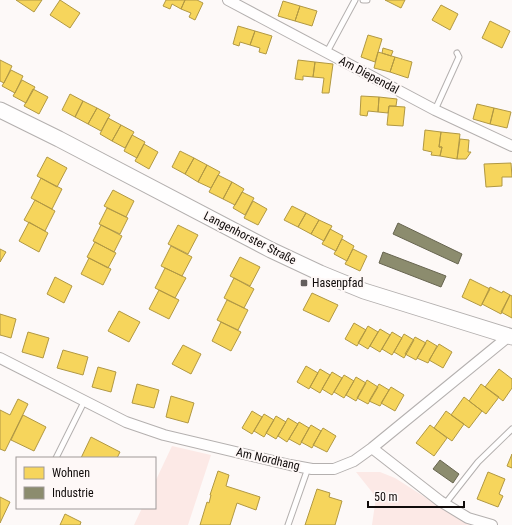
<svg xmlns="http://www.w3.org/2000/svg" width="512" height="525" font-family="'Roboto Condensed',sans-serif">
<rect width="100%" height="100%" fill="#fdf9f8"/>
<path fill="#fce9e6" d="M 172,446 L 211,455 L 188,525 L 134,525 L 142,508 L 155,508 L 155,482 Z
M 356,472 L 380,472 L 395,478 L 442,508 L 475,525 L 372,525 L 376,497 Z"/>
<path fill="#f6d55c" stroke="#b19843" d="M 16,0 L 42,0 L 34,12 Z
M 60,0 L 80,13 L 70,28 L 50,15 Z
M 166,0 L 185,0 L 181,9 L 172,4 L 170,9 L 163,6 Z
M 185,0 L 197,0 L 203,3 L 195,20 L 189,17 L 191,13 L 181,9 Z
M 385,0 L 405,0 L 401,8 Z
M 283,1 L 300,6 L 295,21 L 278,16 Z
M 441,5 L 458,14 L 450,30 L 432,20 Z
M 300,6 L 317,11 L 312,26 L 295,21 Z
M 490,21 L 510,31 L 502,48 L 482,38 Z
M 238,26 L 255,31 L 250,45 L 240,42 L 239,46 L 233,44 Z
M 255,31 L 272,36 L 266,54 L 259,52 L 260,48 L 250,45 Z
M 368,35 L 382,39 L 375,62 L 361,57 Z
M 383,48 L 393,51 L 391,56 L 382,53 Z
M 378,52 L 395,57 L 390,72 L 374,68 Z
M 395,57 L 412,62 L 408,78 L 390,72 Z
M 0,60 L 12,66 L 4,83 L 0,81 Z
M 298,60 L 315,62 L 313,77 L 303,76 L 303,80 L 295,79 Z
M 315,62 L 333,64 L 329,93 L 322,93 L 324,78 L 313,77 Z
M 11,70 L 23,76 L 15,93 L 2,86 Z
M 22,80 L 35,87 L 26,103 L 13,96 Z
M 33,89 L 48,97 L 39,114 L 24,106 Z
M 70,94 L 83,101 L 75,117 L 62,110 Z
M 361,96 L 379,97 L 378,112 L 368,111 L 367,116 L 360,115 Z
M 379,97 L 397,99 L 396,106 L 389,106 L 388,113 L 378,112 Z
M 83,101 L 97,108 L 88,124 L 75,117 Z
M 477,104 L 494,108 L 490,124 L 473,119 Z
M 389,106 L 405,107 L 403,126 L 387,125 Z
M 97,108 L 110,115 L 101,131 L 88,124 Z
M 494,108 L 511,112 L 507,128 L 490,124 Z
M 108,118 L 121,125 L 112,141 L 100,134 Z
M 121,125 L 134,132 L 125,148 L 112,141 Z
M 425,130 L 441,132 L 439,147 L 442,147 L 440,156 L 431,155 L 432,152 L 423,150 Z
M 441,132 L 460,134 L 457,159 L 440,156 L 442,147 L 439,147 Z
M 132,135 L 145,142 L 137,158 L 124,151 Z
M 460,139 L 469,140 L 468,152 L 471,152 L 466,159 L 457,159 Z
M 144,144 L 158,152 L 149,169 L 135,161 Z
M 180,151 L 194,158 L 185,174 L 172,167 Z
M 47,157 L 67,168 L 57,187 L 37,176 Z
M 194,158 L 207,165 L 198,182 L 185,174 Z
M 511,163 L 512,177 L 502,177 L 502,186 L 486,187 L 484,164 Z
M 207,165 L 220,172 L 211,188 L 198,182 Z
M 218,175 L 232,182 L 223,199 L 209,192 Z
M 41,178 L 62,189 L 52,209 L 31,198 Z
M 232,182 L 244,189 L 235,205 L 223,199 Z
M 113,190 L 134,201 L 126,217 L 104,206 Z
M 242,192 L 254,198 L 245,215 L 233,208 Z
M 35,200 L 55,211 L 45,231 L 24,220 Z
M 253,201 L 267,209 L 258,225 L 244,218 Z
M 292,206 L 306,213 L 298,227 L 284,220 Z
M 107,208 L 128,218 L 120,234 L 99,224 Z
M 306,213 L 319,220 L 311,234 L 298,227 Z
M 319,220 L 332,226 L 324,241 L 311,234 Z
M 29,222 L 48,233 L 39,252 L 19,241 Z
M 101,225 L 122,236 L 114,252 L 93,241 Z
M 178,225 L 198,235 L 188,254 L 168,244 Z
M 330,229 L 343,236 L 336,251 L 322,244 Z
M 342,239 L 354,246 L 347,261 L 334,254 Z
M 95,242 L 116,253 L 108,268 L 87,257 Z
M 171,246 L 192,257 L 182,276 L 161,266 Z
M 0,249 L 6,252 L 0,262 Z
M 353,249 L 367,256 L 360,271 L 345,264 Z
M 240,257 L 260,267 L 250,286 L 230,276 Z
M 89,258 L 111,269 L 103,285 L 81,274 Z
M 165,268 L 186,278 L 175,298 L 155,288 Z
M 55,277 L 72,286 L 64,303 L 47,294 Z
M 234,278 L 254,289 L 244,308 L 224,298 Z
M 470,279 L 490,289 L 481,306 L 462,297 Z
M 490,287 L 502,293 L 503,291 L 510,295 L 501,314 L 482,304 Z
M 159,290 L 179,300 L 169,319 L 149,309 Z
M 312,293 L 338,305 L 329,322 L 303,310 Z
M 510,295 L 512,296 L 512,318 L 501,312 Z
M 227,300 L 248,310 L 238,330 L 217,320 Z
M 119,311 L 140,322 L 129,342 L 108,331 Z
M 0,314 L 16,319 L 11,338 L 0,335 Z
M 221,322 L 241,332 L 231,351 L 212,341 Z
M 354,323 L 366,330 L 357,346 L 345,339 Z
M 368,326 L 378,332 L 368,349 L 358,343 Z
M 380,329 L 390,335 L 380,352 L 370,346 Z
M 28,332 L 49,338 L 43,358 L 22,352 Z
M 392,332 L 402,338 L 392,355 L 382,349 Z
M 404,334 L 414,340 L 404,358 L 394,352 Z
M 415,337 L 426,343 L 416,360 L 405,354 Z
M 427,340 L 437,346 L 428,363 L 417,358 Z
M 439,344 L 452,352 L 443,368 L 429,360 Z
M 183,345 L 201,354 L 191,374 L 172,364 Z
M 63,350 L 88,357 L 83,375 L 57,368 Z
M 306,366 L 318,373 L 309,389 L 297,382 Z
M 98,367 L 116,372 L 111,392 L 92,387 Z
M 320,369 L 330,375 L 320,393 L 310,387 Z
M 499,369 L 512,379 L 512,388 L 503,401 L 485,387 Z
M 332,372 L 342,378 L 332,395 L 322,389 Z
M 344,375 L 354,381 L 344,398 L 334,392 Z
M 356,377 L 366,383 L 356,401 L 346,395 Z
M 367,380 L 378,387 L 368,404 L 357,398 Z
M 137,384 L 159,390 L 154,408 L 132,403 Z
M 379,384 L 389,390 L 380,406 L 369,401 Z
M 481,384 L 499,397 L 486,414 L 469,401 Z
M 391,387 L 404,395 L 395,411 L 381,403 Z
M 171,396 L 194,403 L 188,423 L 166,417 Z
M 464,397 L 482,411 L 469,428 L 451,415 Z
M 18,399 L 28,404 L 5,451 L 0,449 L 0,410 L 10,415 Z
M 252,411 L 262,417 L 252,434 L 242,428 Z
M 446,411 L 464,424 L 452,441 L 434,428 Z
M 264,414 L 274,420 L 264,437 L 254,431 Z
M 23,415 L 46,427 L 34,451 L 11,440 Z
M 276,416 L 286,422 L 276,439 L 266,433 Z
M 288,418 L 298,424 L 287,442 L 278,436 Z
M 299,422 L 309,428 L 300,445 L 289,439 Z
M 311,425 L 321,431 L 312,448 L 301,442 Z
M 430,425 L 447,438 L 434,456 L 416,443 Z
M 323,428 L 336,436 L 327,452 L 313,445 Z
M 91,437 L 120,452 L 117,458 L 81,458 Z
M 512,454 L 512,468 L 507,466 Z
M 218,471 L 229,475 L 226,486 L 260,497 L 256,510 L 237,503 L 230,525 L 200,525 L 207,502 L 209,503 L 211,495 L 210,495 Z
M 488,472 L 505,479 L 499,494 L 503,496 L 498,507 L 477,499 Z
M 317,489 L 330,493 L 329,497 L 342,501 L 335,525 L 305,525 Z
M 0,497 L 10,502 L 0,523 Z
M 65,514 L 81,522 L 80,525 L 60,525 Z"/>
<path fill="#8c8c6e" stroke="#676550" d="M 398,223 L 462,254 L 458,264 L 393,234 Z
M 383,252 L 446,276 L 441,287 L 379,263 Z
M 440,460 L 459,474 L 453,483 L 433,469 Z"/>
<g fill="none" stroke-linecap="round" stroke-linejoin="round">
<g stroke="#b4b0af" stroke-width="7">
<path id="lane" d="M 363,0 L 367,0
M 327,52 L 355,0
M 435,110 L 459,57 L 457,53
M 56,458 L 84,402
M 445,504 L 478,462 L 512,429
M 288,525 L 308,468"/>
</g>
<g stroke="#b4b0af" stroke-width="12">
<path id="street" d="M 228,0 L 435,110 L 512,146
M 0,358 L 126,422 L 164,435 L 290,465 L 312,469 L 334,469 L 354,461 L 372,448 L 509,336
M 372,448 L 440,501 L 468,518 L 492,525"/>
</g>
<g stroke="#b4b0af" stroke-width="17">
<path id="secondary" d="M 0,110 L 59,139 L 271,250 L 320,273 L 364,291 L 512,337"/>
</g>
<use href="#lane" stroke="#fffefe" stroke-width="5"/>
<use href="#street" stroke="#fffefe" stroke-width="10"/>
<use href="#secondary" stroke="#fffefe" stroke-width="15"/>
</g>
<rect fill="#635e5d" stroke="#fef8f7" stroke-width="1.5" x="300" y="279" width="8" height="8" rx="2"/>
<g text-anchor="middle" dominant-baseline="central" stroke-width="4" stroke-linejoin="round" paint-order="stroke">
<g font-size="12" fill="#100b0a" stroke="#fef8f7">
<text transform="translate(369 75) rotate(28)">Am Diependal</text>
<text transform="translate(250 238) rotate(27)">Langenhorster Straße</text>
<text transform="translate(268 459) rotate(13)">Am Nordhang</text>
</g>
<g font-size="12" fill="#100b0a" stroke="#fef8f7" text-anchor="start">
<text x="312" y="283">Hasenpfad</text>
</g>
</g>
<rect x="16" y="457" width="140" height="52" fill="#fef8f7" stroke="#9f9998"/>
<rect x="24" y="467" width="20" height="12" fill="#f6d55c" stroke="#9f9998"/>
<text x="52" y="477" font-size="12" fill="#100b0a">Wohnen</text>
<rect x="24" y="487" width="20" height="12" fill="#8c8c6e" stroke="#9f9998"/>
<text x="52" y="497" font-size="12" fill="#100b0a">Industrie</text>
<path d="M368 501v6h96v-6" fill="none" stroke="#100b0a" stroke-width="2"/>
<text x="374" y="501" font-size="12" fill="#100b0a" stroke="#fef8f7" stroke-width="3" paint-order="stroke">50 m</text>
</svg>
